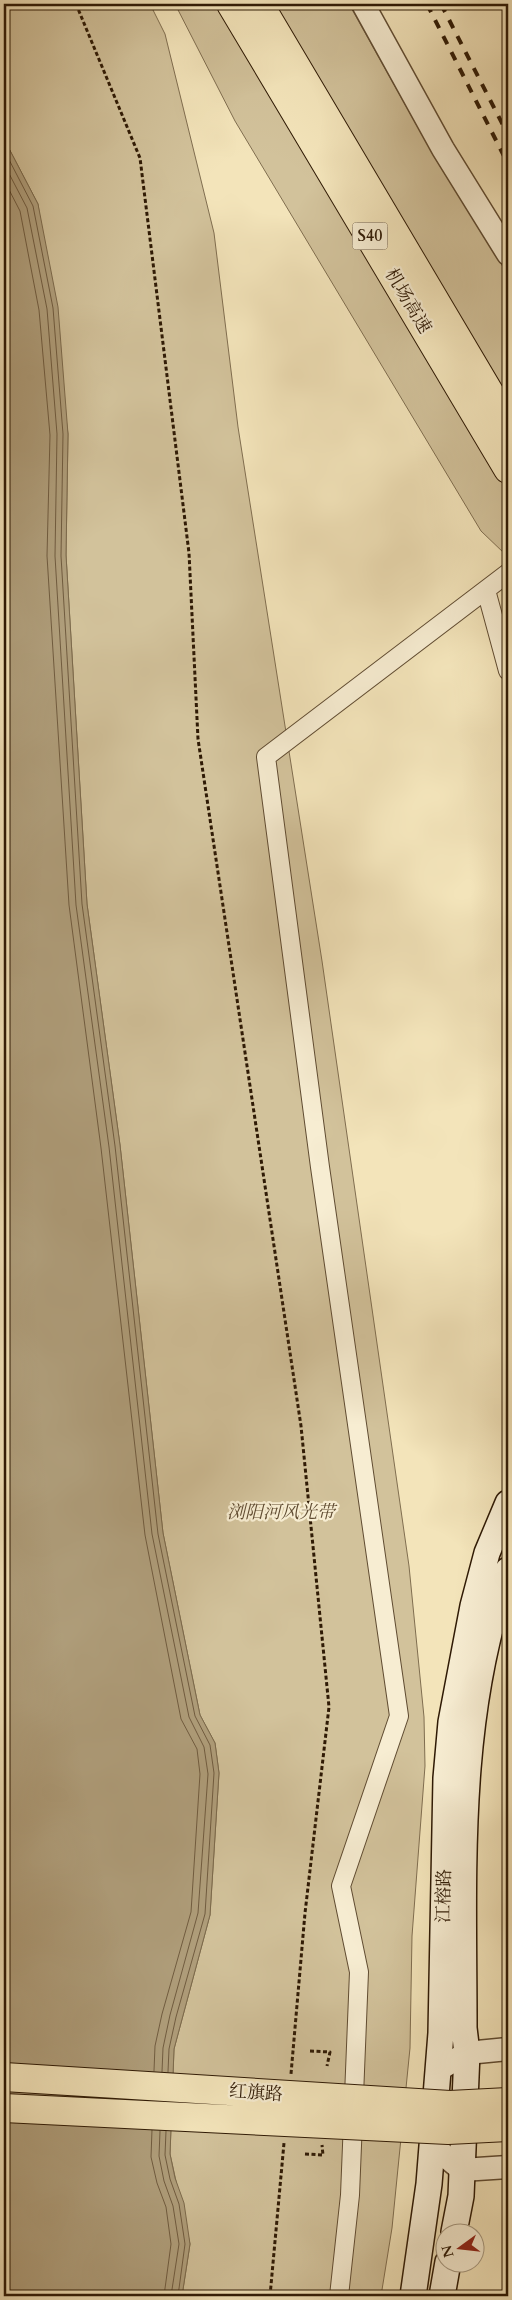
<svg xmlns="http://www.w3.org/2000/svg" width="512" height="2300" font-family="Cardo,'Noto Serif SC',serif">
<rect width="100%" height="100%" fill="#f3e4ba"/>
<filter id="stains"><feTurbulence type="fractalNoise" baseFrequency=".004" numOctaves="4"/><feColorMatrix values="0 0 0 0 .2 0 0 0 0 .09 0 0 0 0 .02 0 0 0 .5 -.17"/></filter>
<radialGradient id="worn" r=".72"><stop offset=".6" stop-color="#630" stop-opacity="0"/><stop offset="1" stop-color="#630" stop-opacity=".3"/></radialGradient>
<path fill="#d2c29b" stroke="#806e50" d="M 4,4 L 150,4 L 165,34 L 214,233 L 238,427 L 322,961 L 409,1566 L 424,1717 L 425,1766 L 412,1936 L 410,2048 L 392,2228 L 381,2296 L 182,2296 L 190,2244 L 170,2154 L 174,2049 L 210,1915 L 219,1773 L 215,1743 L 200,1715 L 163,1533 L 120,1145 L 87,904 L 66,555 L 68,434 L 38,204 L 4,139 Z
M 175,4 L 349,4 L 435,158 L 508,275 L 508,551 L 505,554 L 481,531 L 235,121 Z"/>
<path fill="#b09f7c" stroke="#7c6a4c" d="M 4,139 L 38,204 L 58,307 L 68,434 L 66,555 L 87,904 L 120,1145 L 163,1533 L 200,1715 L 215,1743 L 219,1773 L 210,1915 L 174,2049 L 170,2154 L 175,2178 L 184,2203 L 190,2244 L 182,2296 L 4,2296 Z"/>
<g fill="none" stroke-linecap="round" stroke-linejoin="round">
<path stroke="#705c40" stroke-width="1" d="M 4,150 L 33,206 L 53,308 L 63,434 L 61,556 L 82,904 L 115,1146 L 158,1534 L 195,1716 L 210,1745 L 214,1773 L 205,1914 L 176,2017 L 169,2049 L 168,2072
M 4,164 L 27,208 L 47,309 L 57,434 L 55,556 L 76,905 L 109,1147 L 152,1534 L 189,1717 L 204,1747 L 208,1774 L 198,1913 L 170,2015 L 163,2048 L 162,2072
M 4,180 L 20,211 L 39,310 L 50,435 L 47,556 L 69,905 L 101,1148 L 145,1535 L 181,1719 L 197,1749 L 200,1774 L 191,1912 L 162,2014 L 155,2046 L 154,2071
M 152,2130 L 151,2157 L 157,2183 L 166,2207 L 171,2244 L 164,2296
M 160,2131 L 159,2156 L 164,2181 L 173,2206 L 179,2244 L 171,2296
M 166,2131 L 165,2155 L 170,2179 L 179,2204 L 185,2244 L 178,2296"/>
<g stroke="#604c32" stroke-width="20">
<path id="minor" d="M 486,590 L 508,671
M 339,2296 L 350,2195 L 359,1972 L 341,1886 L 399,1716 L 320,1167 L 266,757 L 508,573"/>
</g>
<g stroke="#604c32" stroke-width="25">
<path id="tertiary" d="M 363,4 L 443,149 L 508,254
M 438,2070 L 467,2053 L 508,2049
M 433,2146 L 462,2170 L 508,2167"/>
</g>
<g stroke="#2f1a05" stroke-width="28">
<path id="secondary" d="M 454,2232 L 461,2196 L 467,2053 L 464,2028 C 464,1875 455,1716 508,1570
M 413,2296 L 429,2184 L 441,2033 L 446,1778 L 451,1722 L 473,1606 L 487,1553 L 508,1503
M 442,2296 L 448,2262"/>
</g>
<g stroke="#2f1a05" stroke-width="30">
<path id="motorway" d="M 231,4 L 508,469
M 259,4 L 508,424"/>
</g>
<path stroke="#2f1a05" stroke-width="3" stroke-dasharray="4 2.5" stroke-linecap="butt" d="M 76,4 L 140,158 L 189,553 L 198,739 L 301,1426 L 329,1707 L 305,1913 L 291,2074
M 310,2051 L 330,2052 L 327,2066
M 305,2154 L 323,2155 L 322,2145
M 270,2296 L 284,2143"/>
<use href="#minor" stroke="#f7edd2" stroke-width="18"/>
<use href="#tertiary" stroke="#f7edd2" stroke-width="22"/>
<use href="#secondary" stroke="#f7edd2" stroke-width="25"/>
<use href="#motorway" stroke="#f3e4ba" stroke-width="28"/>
<path stroke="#2f1a05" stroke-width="4" stroke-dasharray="9 9" stroke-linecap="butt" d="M 427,4 L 508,164
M 441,4 L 508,135"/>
<g stroke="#2f1a05" stroke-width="30" stroke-linecap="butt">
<path id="primary-bridge" d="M 4,2077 L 450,2105 L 508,2102
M 4,2108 L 448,2130 L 508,2127"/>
</g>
<use href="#primary-bridge" stroke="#f3e4ba" stroke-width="28"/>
</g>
<g text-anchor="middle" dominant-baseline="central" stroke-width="4.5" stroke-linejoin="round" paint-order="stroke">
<rect fill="#f7edd2" stroke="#6b5942" stroke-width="1" x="352.5" y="222.5" width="35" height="27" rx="4"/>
<g font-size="16" font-weight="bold" fill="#2f1a05">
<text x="370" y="236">S40</text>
</g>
<g font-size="18" fill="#2f1a05" stroke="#f7edd2">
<text transform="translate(408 301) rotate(59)">机场高速</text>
<text transform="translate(444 1896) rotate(-89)">江榕路</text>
<text transform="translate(256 2093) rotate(4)">红旗路</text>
</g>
<g font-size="18" font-style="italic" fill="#604c32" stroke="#f7edd2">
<text x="281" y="1512">浏阳河风光带</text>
</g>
</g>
<rect width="512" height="2300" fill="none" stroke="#f3e4ba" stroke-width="20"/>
<rect x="5" y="5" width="502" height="2290" fill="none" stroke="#2f1a05" stroke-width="2.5"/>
<rect x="10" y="10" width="492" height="2280" fill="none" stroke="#2f1a05"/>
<g transform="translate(460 2248) rotate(255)"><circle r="24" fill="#f7edd2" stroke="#a79980"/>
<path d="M0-4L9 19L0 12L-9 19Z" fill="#8f2418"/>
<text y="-8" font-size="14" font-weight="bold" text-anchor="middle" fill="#2f1a05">N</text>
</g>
<rect width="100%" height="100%" filter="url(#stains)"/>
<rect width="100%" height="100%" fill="url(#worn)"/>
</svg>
